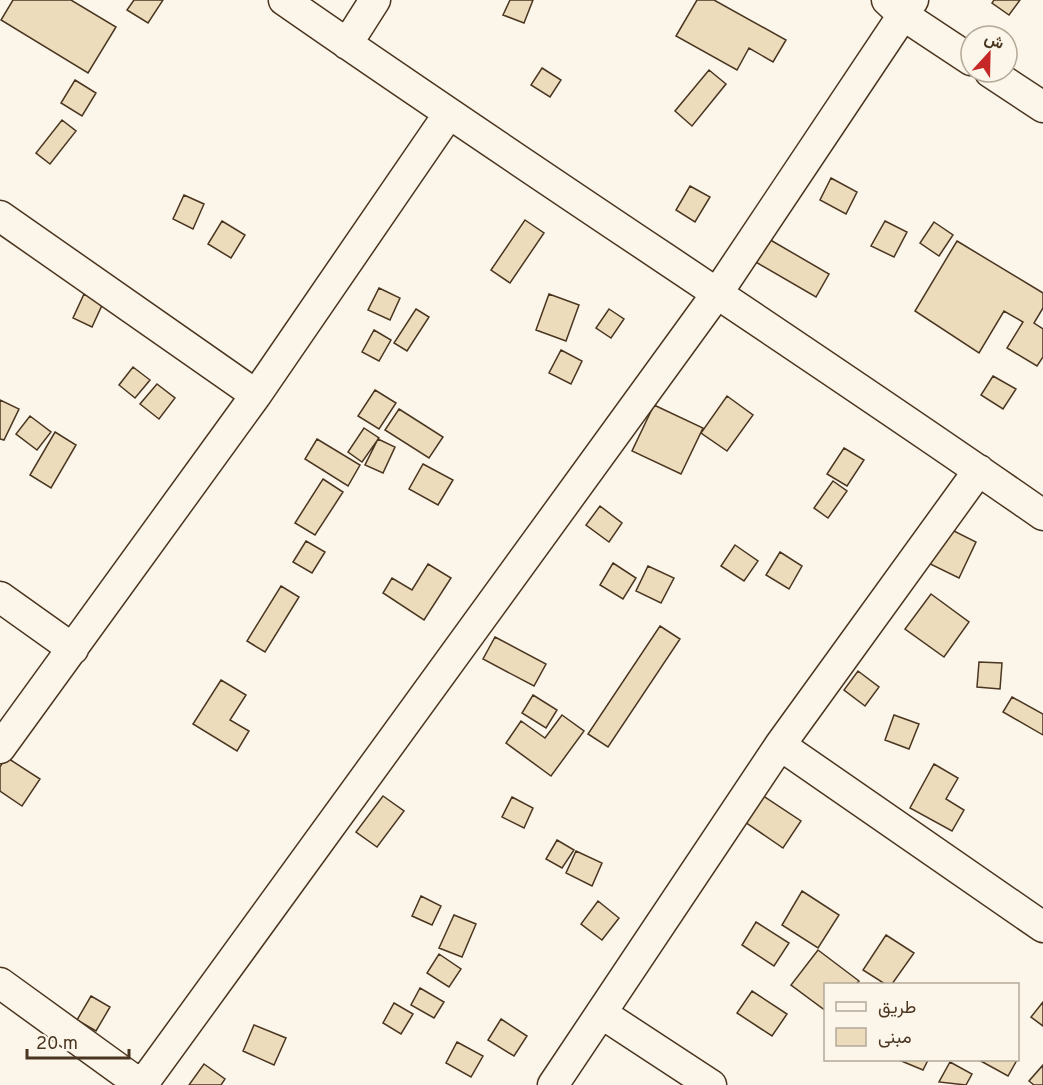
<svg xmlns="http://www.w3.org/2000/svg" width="1043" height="1085" font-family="Overpass,Vazirmatn,sans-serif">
<rect width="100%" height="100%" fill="#fbf6e9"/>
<path fill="#ecdcbc" stroke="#4a3520" stroke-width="1.5" d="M 13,0 L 71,0 L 116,27 L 88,73 L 1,20 Z
M 134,0 L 163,0 L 148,23 L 127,10 Z
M 510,0 L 533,0 L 524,23 L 503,15 Z
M 697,0 L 714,0 L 786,40 L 773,62 L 749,48 L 737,70 L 676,36 Z
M 994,0 L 1020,0 L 1009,15 L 992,3 Z
M 542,68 L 561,80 L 550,97 L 531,85 Z
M 709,70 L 726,84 L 692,126 L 675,111 Z
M 75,80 L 96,93 L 82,116 L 61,103 Z
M 62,120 L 76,131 L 50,164 L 36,153 Z
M 831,178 L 857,192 L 846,214 L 820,200 Z
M 690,186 L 710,197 L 695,222 L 676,210 Z
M 184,195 L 204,204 L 193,229 L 173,219 Z
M 525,220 L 544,233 L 510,283 L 491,270 Z
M 222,221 L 245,235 L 231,258 L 208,244 Z
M 885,221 L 907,232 L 894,257 L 871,246 Z
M 934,222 L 953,235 L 939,256 L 920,243 Z
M 767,238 L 829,274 L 816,297 L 754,261 Z
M 957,241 L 1043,293 L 1043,308 L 1034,323 L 1043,329 L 1043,357 L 1037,366 L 1007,348 L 1023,322 L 1004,311 L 979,353 L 915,311 Z
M 379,288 L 400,298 L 390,320 L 368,310 Z
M 84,294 L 103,303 L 92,327 L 73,318 Z
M 549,294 L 579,305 L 566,341 L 536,330 Z
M 416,309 L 429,317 L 407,351 L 394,343 Z
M 609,309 L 624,319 L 611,338 L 596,328 Z
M 374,330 L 391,340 L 379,361 L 362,352 Z
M 561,350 L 582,361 L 571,384 L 549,373 Z
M 133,367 L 150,380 L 135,398 L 119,385 Z
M 993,376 L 1016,389 L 1003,409 L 981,395 Z
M 157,384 L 175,398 L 159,419 L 140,404 Z
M 375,390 L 396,403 L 379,429 L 358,416 Z
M 727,396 L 753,415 L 727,451 L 701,433 Z
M 0,400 L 19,409 L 4,440 L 0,439 Z
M 654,405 L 703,428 L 681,474 L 632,451 Z
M 399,409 L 443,437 L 429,458 L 385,430 Z
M 30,416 L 51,432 L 37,450 L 16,434 Z
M 364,428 L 379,438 L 362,462 L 348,452 Z
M 55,432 L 76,445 L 51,488 L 30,475 Z
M 317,439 L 360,465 L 348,486 L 305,459 Z
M 378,439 L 395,447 L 383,473 L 365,465 Z
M 844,448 L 864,460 L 847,486 L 827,474 Z
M 423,464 L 453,480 L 438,505 L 409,489 Z
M 323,479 L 343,492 L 315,535 L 295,523 Z
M 833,481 L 847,491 L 828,518 L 814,508 Z
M 600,506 L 622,523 L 609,542 L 586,525 Z
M 942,525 L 976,542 L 959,578 L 924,561 Z
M 306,541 L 325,552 L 312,573 L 293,562 Z
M 735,545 L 758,561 L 744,581 L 721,566 Z
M 780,552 L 802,566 L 789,589 L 766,575 Z
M 613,563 L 636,578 L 623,599 L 600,585 Z
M 428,564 L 451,578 L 424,620 L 383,593 L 392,578 L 412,590 Z
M 648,566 L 674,578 L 661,603 L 636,591 Z
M 281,586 L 299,597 L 265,652 L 247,641 Z
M 931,594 L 969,622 L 944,657 L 905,629 Z
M 660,626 L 680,639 L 608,747 L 588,734 Z
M 495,637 L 546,664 L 534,686 L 483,659 Z
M 979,662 L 1002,663 L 1000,689 L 977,687 Z
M 858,671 L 879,687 L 865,706 L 844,690 Z
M 221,680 L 246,695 L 230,720 L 249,731 L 237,751 L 193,724 Z
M 533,695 L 557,710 L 546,728 L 522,713 Z
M 1012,697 L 1043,714 L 1043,735 L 1003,712 Z
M 562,715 L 584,731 L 551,776 L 506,743 L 521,721 L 545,738 Z
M 894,715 L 919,724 L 909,749 L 885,740 Z
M 6,757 L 40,779 L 22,806 L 0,791 L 0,767 Z
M 934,764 L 958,778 L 946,799 L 964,810 L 952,831 L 910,808 Z
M 762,795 L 801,821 L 783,848 L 745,822 Z
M 383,796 L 404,811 L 377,847 L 356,832 Z
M 512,797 L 533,808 L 524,828 L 502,817 Z
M 557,840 L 574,850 L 562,868 L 546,859 Z
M 576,851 L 602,863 L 592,886 L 566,873 Z
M 802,891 L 839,915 L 818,948 L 782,925 Z
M 421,896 L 441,906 L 432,925 L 412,916 Z
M 598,901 L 619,918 L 602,940 L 581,924 Z
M 454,915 L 476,924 L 462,957 L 439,948 Z
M 756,922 L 789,943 L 774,966 L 742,945 Z
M 886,935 L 914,953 L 892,984 L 885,984 L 863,970 Z
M 818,950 L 859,981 L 856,984 L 826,984 L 826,1011 L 791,985 Z
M 439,954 L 461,969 L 449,987 L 427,973 Z
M 420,988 L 444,1002 L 434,1018 L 411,1005 Z
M 752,991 L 787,1014 L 772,1036 L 737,1013 Z
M 91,996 L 110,1007 L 96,1031 L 77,1020 Z
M 1043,1002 L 1043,1026 L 1031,1017 Z
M 394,1003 L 413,1014 L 401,1034 L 383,1023 Z
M 501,1019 L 527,1036 L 514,1056 L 488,1040 Z
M 254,1025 L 286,1038 L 274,1065 L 243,1051 Z
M 457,1042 L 483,1056 L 471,1077 L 446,1063 Z
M 899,1060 L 928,1060 L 923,1070 Z
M 979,1060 L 1017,1060 L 1008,1076 Z
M 950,1062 L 972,1074 L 966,1085 L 939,1082 Z
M 204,1064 L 225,1079 L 221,1085 L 189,1085 Z
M 1043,1065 L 1043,1085 L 1034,1085 L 1029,1081 Z"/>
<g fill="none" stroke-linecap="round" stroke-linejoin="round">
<g stroke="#4a3520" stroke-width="33">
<path id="street" d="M 284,0 C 535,175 792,340 1043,515
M 887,0 L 903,15 L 971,60
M 347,44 L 375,0
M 990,72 L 1043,107
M 0,216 L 256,395
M 0,597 L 73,649
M 780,745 L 1043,927
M 0,748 L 256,395 L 448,115
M 0,983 L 141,1085
M 601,1013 L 711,1085
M 142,1085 L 718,292 L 913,0
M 553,1085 L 780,745 L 979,470"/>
</g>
<use href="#street" stroke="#fbf6e9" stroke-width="30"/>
</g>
<rect x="824" y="983" width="195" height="78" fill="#fbf6e9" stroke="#b4a999" stroke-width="1.5"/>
<rect x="836" y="1002" width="30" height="9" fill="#fbf6e9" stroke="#b4a999" stroke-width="1.5"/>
<text x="878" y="1013" font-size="18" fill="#4a3520">طريق</text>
<rect x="836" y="1028" width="30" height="18" fill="#ecdcbc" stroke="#b4a999" stroke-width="1.5"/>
<text x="878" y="1043" font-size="18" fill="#4a3520">مبنى</text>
<g transform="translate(989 54) rotate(22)"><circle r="28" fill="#fbf6e9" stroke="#b4a999" stroke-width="1.5"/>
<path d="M0-4.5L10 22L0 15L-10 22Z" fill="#c62828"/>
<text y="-9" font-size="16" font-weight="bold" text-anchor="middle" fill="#4a3520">ش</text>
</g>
<path d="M27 1049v9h102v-9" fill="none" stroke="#4a3520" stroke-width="3"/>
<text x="36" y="1049" font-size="18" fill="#4a3520" stroke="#fbf6e9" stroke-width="4.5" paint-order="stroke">20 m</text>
</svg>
